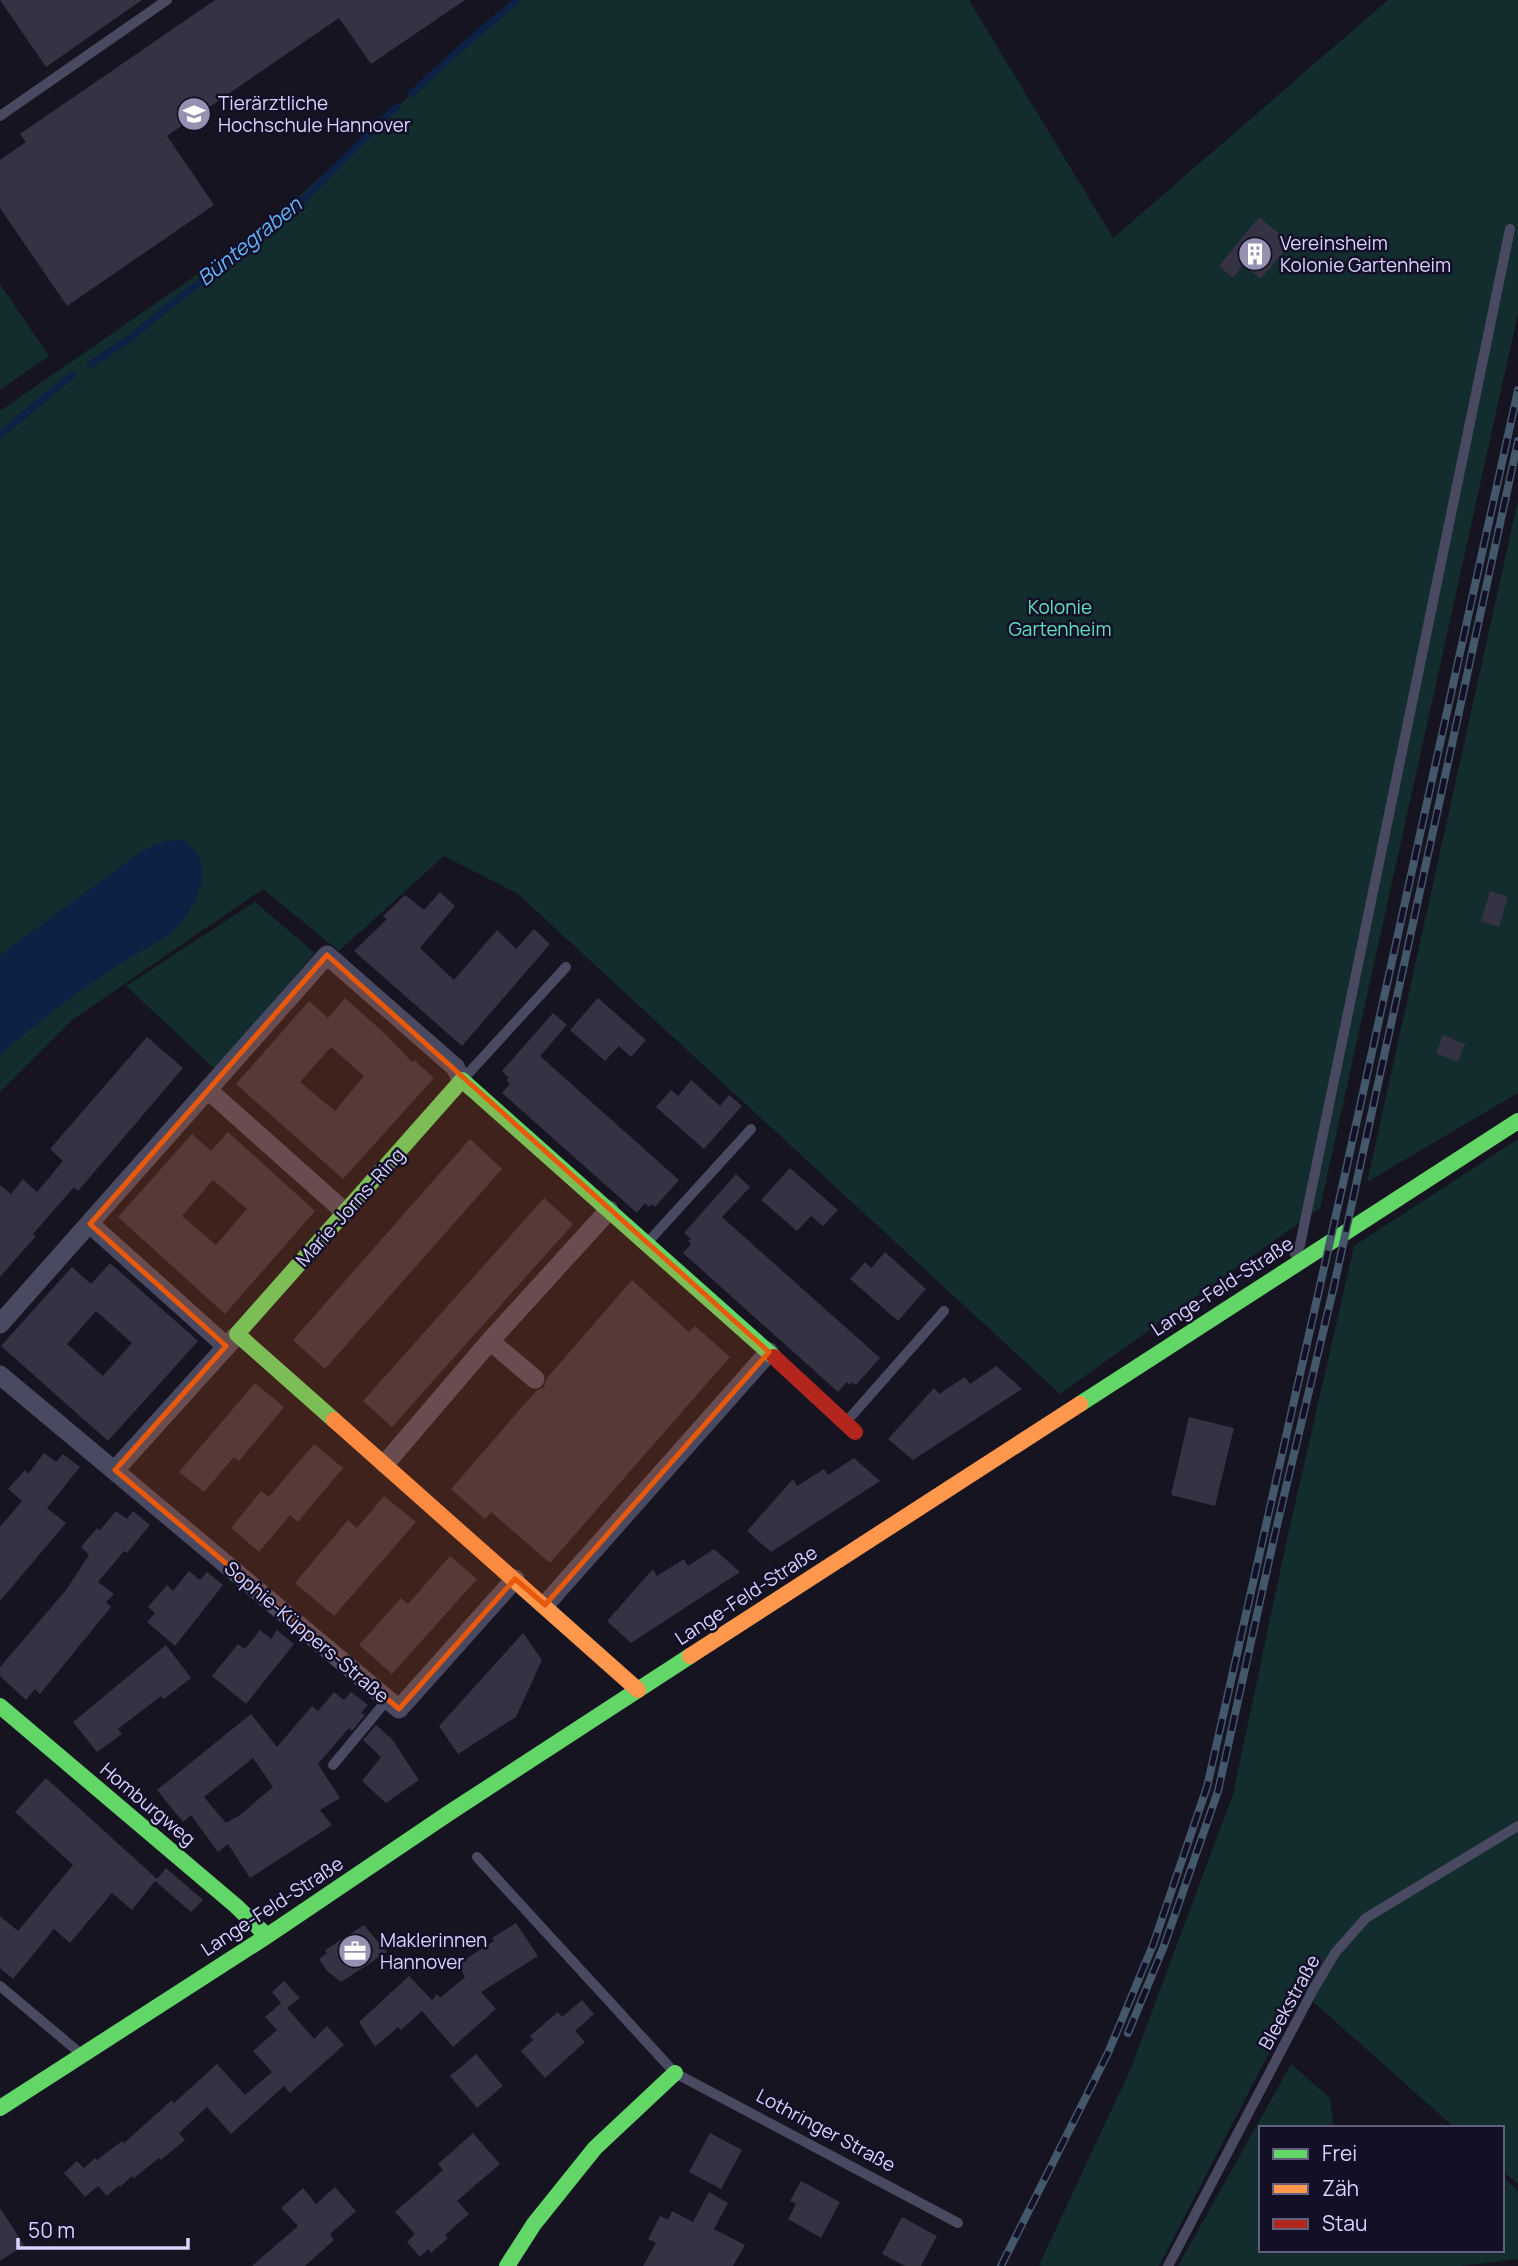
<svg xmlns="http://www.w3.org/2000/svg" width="1518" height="2266" font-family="Manrope,sans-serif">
<rect width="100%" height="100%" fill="#161421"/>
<path fill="#132c2d" d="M 515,0 L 969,0 L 1113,238 L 1388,0 L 1518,0 L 1518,313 L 1320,1208 L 1060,1394 L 518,894 L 444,856 L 339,951 L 263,889 L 72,1020 L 0,1092 L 0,411 L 263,229 Z
M 0,284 L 49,356 L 0,390 Z
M 1518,500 L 1518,1093 L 1367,1182 Z
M 255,902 L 315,953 L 215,1069 L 126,986 Z
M 1518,1139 L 1518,2184 L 1502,2170 L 1502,2128 L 1455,2128 L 1301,1991 L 1159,2266 L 1042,2266 L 1039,2265 L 1131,2068 L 1233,1794 L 1287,1539 L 1354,1246 Z
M 1291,2064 L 1330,2098 L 1334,2128 L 1261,2128 L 1261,2250 L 1502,2250 L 1502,2176 L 1518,2191 L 1518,2259 L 1461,2266 L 1178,2266 Z"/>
<path fill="#0d2144" d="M 184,840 C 217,863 199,900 179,925 C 169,938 132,955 116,966 C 75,994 36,1022 0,1056 L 0,955 L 142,851 L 165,841 Z"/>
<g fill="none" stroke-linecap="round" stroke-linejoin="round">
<path stroke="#0d2144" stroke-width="7" d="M 411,94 L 462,47 L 517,0
M 91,364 L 131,338 L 166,308 L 272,228 L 307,196 L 396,107
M 0,435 L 72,375"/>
</g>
<path fill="#343243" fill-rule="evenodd" d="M 0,0 L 142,0 L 46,67 Z
M 215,0 L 465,0 L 371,64 L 339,18 L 167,136 L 214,205 L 67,306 L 0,208 L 0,160 L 26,142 L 20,134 Z
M 1259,217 L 1291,243 L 1261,279 L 1243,265 L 1233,278 L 1219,266 Z
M 1490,891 L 1508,897 L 1499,927 L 1481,921 Z
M 440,892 L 455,906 L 420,948 L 454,980 L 497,930 L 516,949 L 534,929 L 550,944 L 462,1046 L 354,951 L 387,919 L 383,916 L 405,895 L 424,910 Z
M 345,998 L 382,1031 L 412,1062 L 414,1060 L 434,1078 L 343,1179 L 236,1084 L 309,1001 L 328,1018 ZM 331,1047 L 364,1076 L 335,1111 L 300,1082 Z
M 598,998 L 646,1040 L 631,1057 L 619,1046 L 605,1061 L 570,1030 Z
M 553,1013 L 567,1025 L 540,1056 L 679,1180 L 655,1207 L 651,1204 L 649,1207 L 645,1203 L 637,1213 L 502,1093 L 510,1084 L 506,1080 L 509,1078 L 502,1071 Z
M 1443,1035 L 1465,1044 L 1458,1062 L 1436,1053 Z
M 147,1037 L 183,1068 L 78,1191 L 74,1187 L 33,1234 L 36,1236 L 0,1277 L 0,1185 L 11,1194 L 23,1179 L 37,1192 L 63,1161 L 50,1149 Z
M 691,1080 L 720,1106 L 729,1095 L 742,1106 L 704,1149 L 656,1107 L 671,1090 L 678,1096 Z
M 228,1132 L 315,1211 L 225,1314 L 118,1217 L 192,1134 L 211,1151 ZM 213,1180 L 247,1209 L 216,1245 L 182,1216 Z
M 470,1139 L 502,1169 L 325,1369 L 293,1340 Z
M 790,1168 L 838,1210 L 823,1226 L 811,1216 L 797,1231 L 761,1200 Z
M 736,1174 L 750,1187 L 722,1217 L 880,1358 L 856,1385 L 852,1382 L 850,1385 L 847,1382 L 838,1392 L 683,1253 L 691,1244 L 688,1241 L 691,1239 L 684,1233 Z
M 544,1198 L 573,1224 L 392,1427 L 363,1401 Z
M 885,1252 L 926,1289 L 898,1321 L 850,1279 L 865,1262 L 871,1268 Z
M 110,1263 L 198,1341 L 108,1441 L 1,1346 L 72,1267 L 91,1284 ZM 96,1311 L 132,1343 L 103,1376 L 67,1344 Z
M 632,1280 L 689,1332 L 695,1326 L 730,1357 L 550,1563 L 491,1512 L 485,1519 L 451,1489 L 536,1391 L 544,1387 L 547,1378 Z
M 996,1366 L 1022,1389 L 913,1460 L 888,1439 L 934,1388 L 939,1394 L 965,1377 L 970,1384 Z
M 255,1383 L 284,1407 L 239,1461 L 234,1457 L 204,1492 L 179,1472 Z
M 1189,1417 L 1234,1428 L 1215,1506 L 1171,1495 Z
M 314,1444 L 343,1468 L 298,1522 L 290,1515 L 259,1552 L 231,1528 L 261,1491 L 269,1497 Z
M 44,1453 L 56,1462 L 63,1454 L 80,1467 L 47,1508 L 66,1523 L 0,1601 L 0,1527 L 22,1501 L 8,1489 L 25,1470 L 28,1474 Z
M 854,1458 L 880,1481 L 771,1552 L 747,1531 L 793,1479 L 797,1486 L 824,1469 L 828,1475 Z
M 384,1496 L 416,1522 L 334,1616 L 295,1583 L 348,1520 L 357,1528 Z
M 116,1511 L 127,1519 L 133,1511 L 150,1525 L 127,1553 L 124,1551 L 98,1582 L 114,1594 L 106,1602 L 111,1607 L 40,1694 L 35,1689 L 26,1700 L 0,1676 L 0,1667 L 66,1590 L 89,1555 L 81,1547 L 97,1528 L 100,1530 Z
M 714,1549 L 740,1572 L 631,1643 L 607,1621 L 653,1569 L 657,1576 L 684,1559 L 688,1566 Z
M 450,1556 L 477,1579 L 392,1674 L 359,1645 L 401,1598 L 408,1604 Z
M 189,1571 L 200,1580 L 207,1572 L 223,1585 L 175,1646 L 147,1622 L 155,1613 L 148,1607 L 167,1585 L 173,1591 Z
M 260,1630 L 271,1639 L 277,1630 L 294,1644 L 246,1704 L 212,1676 L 238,1644 L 245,1649 Z
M 523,1633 L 542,1660 L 516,1717 L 458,1754 L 439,1726 Z
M 166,1645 L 191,1678 L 164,1699 L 161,1696 L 118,1729 L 122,1734 L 97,1752 L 73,1722 Z
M 334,1692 L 344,1700 L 351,1692 L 368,1705 L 361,1713 L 365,1715 L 352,1731 L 349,1728 L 318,1764 L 340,1798 L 320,1810 L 332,1825 L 250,1878 L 228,1844 L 218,1852 L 191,1815 L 183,1822 L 157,1790 L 251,1714 L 277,1747 L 312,1706 L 318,1711 ZM 253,1758 L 273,1787 L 240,1815 L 226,1823 L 204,1797 Z
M 376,1725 L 392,1739 L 419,1780 L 386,1803 L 362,1781 L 381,1757 L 363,1740 Z
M 46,1778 L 157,1879 L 166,1868 L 203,1900 L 191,1912 L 155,1881 L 132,1910 L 112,1893 L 70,1943 L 54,1929 L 13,1979 L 0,1968 L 0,1916 L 18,1931 L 73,1865 L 15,1812 Z
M 516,1923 L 538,1956 L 481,1992 L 496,2009 L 453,2047 L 422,2011 L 401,2030 L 398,2027 L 375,2047 L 359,2022 L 409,1976 L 432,2000 L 437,1994 L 440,1998 L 465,1977 L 458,1964 L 494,1941 L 492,1938 Z
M 364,1925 L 387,1952 L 341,1982 L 327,1971 L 319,1959 L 327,1953 L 325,1950 Z
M 284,1981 L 300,1998 L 287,2008 L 314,2039 L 327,2026 L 344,2045 L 290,2093 L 284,2086 L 231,2134 L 207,2107 L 179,2133 L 185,2140 L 161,2160 L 159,2158 L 134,2178 L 132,2176 L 120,2187 L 119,2185 L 107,2196 L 98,2186 L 85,2197 L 64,2173 L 77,2161 L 84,2168 L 95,2158 L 97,2160 L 122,2141 L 124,2143 L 172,2100 L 174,2103 L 217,2064 L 245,2095 L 272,2072 L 253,2051 L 277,2030 L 265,2017 L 281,2003 L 272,1992 Z
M 582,2000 L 594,2014 L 575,2031 L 585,2042 L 545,2078 L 521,2051 L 533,2040 L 530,2036 L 558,2012 L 562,2017 Z
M 476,2054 L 503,2086 L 477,2108 L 450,2076 Z
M 473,2133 L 500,2164 L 457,2201 L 469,2214 L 445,2235 L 448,2238 L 431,2253 L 428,2249 L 420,2257 L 407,2242 L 415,2234 L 395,2212 L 443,2170 L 438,2164 Z
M 710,2133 L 742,2150 L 721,2189 L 689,2172 Z
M 801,2181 L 840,2202 L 821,2238 L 788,2219 L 796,2204 L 790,2201 Z
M 335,2187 L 356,2211 L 330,2234 L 334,2240 L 305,2266 L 252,2266 L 298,2226 L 281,2208 L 303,2188 L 316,2204 Z
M 709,2192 L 728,2203 L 714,2229 L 745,2245 L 733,2266 L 643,2266 L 656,2243 L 648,2239 L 660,2216 L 668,2220 L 672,2211 L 693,2222 Z
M 0,2208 L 24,2245 L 0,2261 Z
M 902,2217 L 937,2236 L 921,2266 L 905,2266 L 882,2254 Z"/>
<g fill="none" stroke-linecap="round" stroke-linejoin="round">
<path stroke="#4a4962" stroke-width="10" d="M 0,116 L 167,0
M 465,1077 L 566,967
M 647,1243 L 751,1129
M 1295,1254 L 1300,1245 L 1510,229
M 847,1421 L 944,1311
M 333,1765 L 387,1700
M 477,1857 L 675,2073 L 958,2223
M 0,1986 L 81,2054
M 1168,2266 L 1313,1990 L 1335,1953 L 1366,1918 L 1518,1826"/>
<path stroke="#4a4962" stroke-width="19" d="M 208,1090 L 345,1212
M 90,1224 L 226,1346
M 0,1324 L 327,955 L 455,1067 L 462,1080
M 490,1341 L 535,1379
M 0,1375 L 399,1709 L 515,1579
M 385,1464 L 490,1341 L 609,1210
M 115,1470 L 235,1337
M 545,1605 L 769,1352"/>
<path stroke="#63d668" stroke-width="16" d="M 1080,1404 L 1518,1121
M 334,1420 L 237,1334 L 462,1080 L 774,1357
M 0,1706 L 236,1906 L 267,1936
M 0,2108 L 267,1936 L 449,1813 L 690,1656
M 507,2266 L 534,2224 L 595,2148 L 675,2073"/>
<path stroke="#ff974d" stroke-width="16" d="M 334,1420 L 638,1690
M 690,1656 L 1080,1404"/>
<path stroke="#b3261e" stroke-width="16" d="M 774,1357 L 855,1432"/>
<g stroke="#43596b" stroke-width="8">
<path id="rail" d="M 1128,2033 L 1164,1946 L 1218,1791 L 1274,1538 L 1334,1286 L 1518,441
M 1001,2266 L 1108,2053 L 1153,1945 L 1207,1787 L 1340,1197 L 1518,390"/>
</g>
<use href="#rail" stroke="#130f26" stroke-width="5" stroke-dasharray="16" stroke-linecap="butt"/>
</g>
<path fill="#e8590c" fill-opacity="0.2" stroke="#e8590c" stroke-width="5" stroke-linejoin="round" d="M 327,955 L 769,1352 L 545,1605 L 515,1579 L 399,1709 L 115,1470 L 226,1346 L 90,1224 Z"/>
<defs>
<g id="university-disc" transform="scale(1.75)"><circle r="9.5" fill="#9591b1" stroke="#130f26"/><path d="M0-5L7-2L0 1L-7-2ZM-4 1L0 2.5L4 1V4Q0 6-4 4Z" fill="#fff"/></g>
<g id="building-disc" transform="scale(1.75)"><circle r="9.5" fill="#9591b1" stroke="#130f26"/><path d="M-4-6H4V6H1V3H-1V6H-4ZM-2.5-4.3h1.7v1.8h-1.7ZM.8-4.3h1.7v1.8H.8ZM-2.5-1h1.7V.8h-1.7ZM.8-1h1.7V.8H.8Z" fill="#fff"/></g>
<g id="office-disc" transform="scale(1.75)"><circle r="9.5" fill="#9591b1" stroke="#130f26"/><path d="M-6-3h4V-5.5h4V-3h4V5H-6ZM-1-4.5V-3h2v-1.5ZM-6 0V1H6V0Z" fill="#fff"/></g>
</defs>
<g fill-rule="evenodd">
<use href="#university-disc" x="194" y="114"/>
<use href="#building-disc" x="1255" y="254"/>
<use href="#office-disc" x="355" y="1951"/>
</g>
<g text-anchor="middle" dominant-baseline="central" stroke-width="5" stroke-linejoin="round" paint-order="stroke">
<g font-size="19" fill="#d9d4ff" stroke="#130f26" text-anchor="start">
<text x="218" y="103">Tierärztliche<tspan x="218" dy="22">Hochschule Hannover</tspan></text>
<text x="1280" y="243">Vereinsheim<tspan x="1280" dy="22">Kolonie Gartenheim</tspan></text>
<text x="380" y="1940">Maklerinnen<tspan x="380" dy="22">Hannover</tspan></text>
</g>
<g font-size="19" fill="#5fe0c0" stroke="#130f26">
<text x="1060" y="607">Kolonie<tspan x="1060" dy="22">Gartenheim</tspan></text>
</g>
<g font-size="19" fill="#d9d4ff" stroke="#130f26">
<text transform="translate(350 1207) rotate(-48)">Marie-Jorns-Ring</text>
<text transform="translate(1222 1286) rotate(-33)">Lange-Feld-Straße</text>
<text transform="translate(746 1595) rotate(-33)">Lange-Feld-Straße</text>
<text transform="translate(307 1632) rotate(40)">Sophie-Küppers-Straße</text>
<text transform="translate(148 1804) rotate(40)">Homburgweg</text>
<text transform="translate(272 1906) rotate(-33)">Lange-Feld-Straße</text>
<text transform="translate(1289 2002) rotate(-61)">Bleekstraße</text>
<text transform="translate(826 2130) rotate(28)">Lothringer Straße</text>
</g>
<g font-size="21" font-style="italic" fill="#62b6ff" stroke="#130f26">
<text transform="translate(249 241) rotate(-39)">Büntegraben</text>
</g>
</g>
<rect x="1259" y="2126" width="245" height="126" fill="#130f26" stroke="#625e7d" stroke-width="2"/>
<rect x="1273" y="2149" width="35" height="10" fill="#63d668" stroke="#625e7d" stroke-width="2"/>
<text x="1322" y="2161" font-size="21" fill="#d9d4ff">Frei</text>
<rect x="1273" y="2184" width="35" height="10" fill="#ff974d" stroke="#625e7d" stroke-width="2"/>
<text x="1322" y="2196" font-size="21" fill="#d9d4ff">Zäh</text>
<rect x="1273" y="2219" width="35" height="10" fill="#b3261e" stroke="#625e7d" stroke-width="2"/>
<text x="1322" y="2231" font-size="21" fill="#d9d4ff">Stau</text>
<path d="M18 2238v10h170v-10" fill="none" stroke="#d9d4ff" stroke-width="3.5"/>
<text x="28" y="2238" font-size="21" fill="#d9d4ff" stroke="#130f26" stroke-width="5" paint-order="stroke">50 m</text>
</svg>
